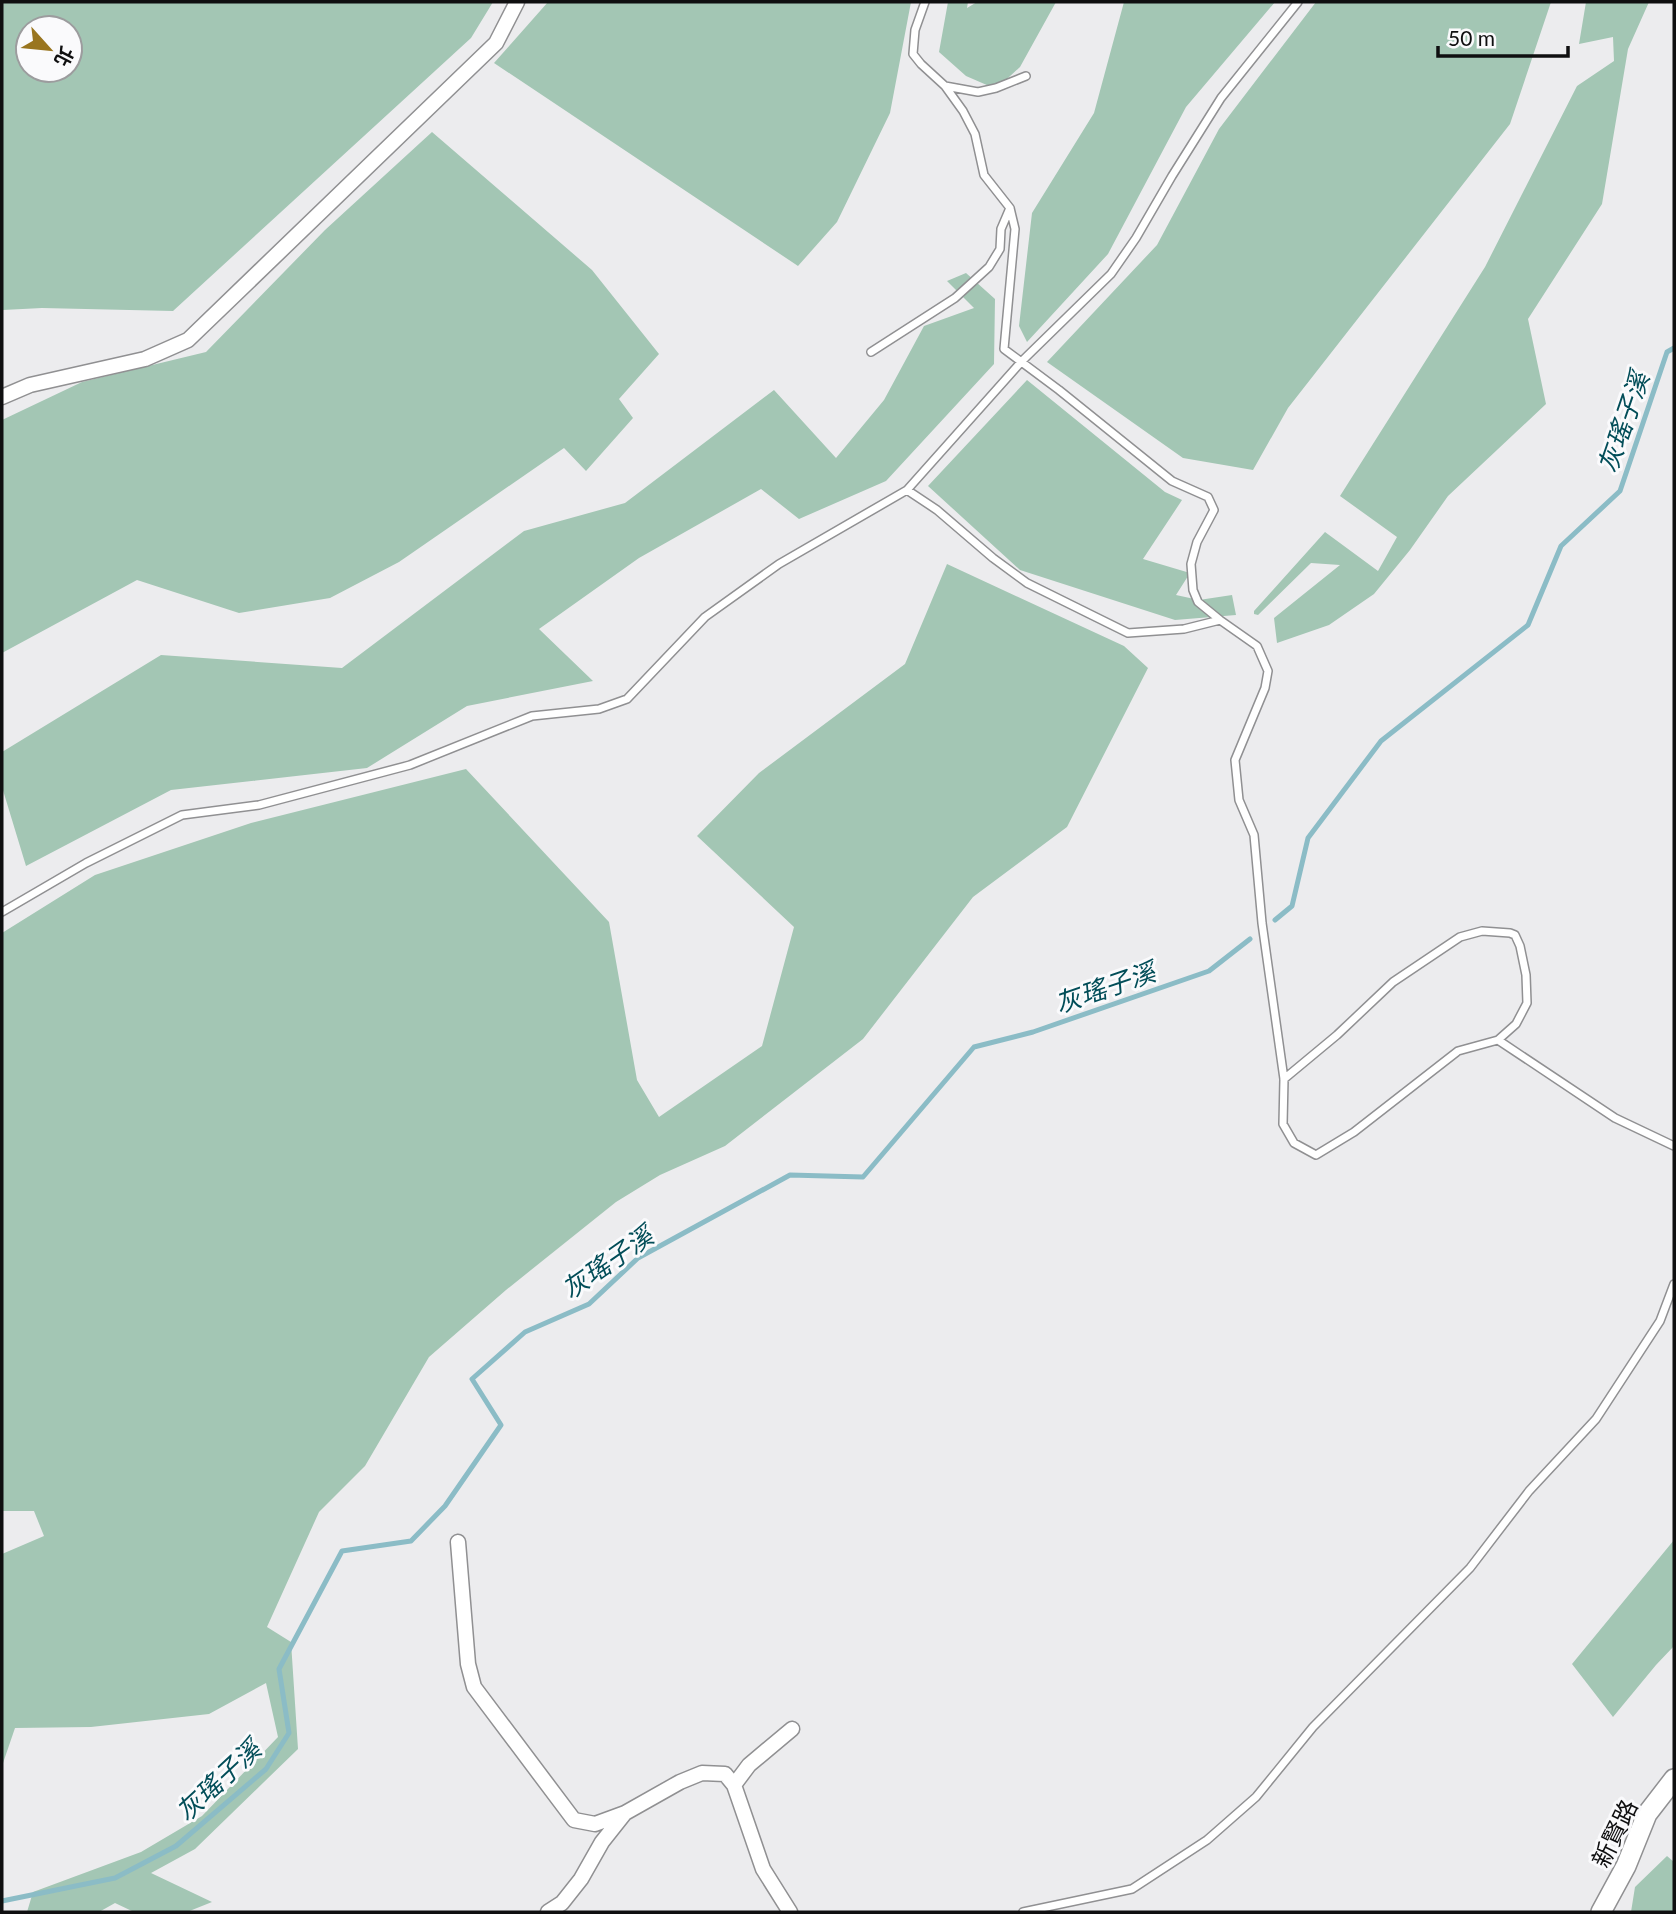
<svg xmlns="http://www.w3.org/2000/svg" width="1676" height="1914" font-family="Lato,'Noto Sans TC',sans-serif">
<rect width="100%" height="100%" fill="#ececee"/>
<path fill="#a3c6b4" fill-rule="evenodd" d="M 2,2 L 493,2 L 471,38 L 173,311 L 42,308 L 3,310 L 2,309 ZM 28,28 L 70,28 L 70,70 L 28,70 Z
M 548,2 L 911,2 L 890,113 L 837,222 L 798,266 L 494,63 Z
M 948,2 L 968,2 L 967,8 L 977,2 L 1056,2 L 1020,67 L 996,89 L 966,76 L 939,52 Z
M 1124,2 L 1275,2 L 1186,107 L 1108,254 L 1027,342 L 1019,326 L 1032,213 L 1094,113 Z
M 1316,2 L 1551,2 L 1510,124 L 1288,408 L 1253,470 L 1183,458 L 1047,362 L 1157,245 L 1219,129 Z
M 1586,2 L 1649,2 L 1628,49 L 1602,204 L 1528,319 L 1546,404 L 1448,496 L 1410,550 L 1374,594 L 1329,625 L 1277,643 L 1274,618 L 1340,565 L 1311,563 L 1258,615 L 1254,614 L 1254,611 L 1325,532 L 1378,571 L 1397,537 L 1340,496 L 1485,267 L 1577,86 L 1614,61 L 1613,37 L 1579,44 Z
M 432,132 L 592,270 L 659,354 L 619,399 L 633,418 L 586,471 L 564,448 L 399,562 L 330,598 L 239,613 L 137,580 L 2,653 L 2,420 L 82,382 L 206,352 L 325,230 Z
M 966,273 L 995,299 L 994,364 L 886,481 L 799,519 L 761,489 L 639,558 L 539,629 L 593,681 L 467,706 L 367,768 L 171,790 L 26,866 L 2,787 L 2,752 L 161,655 L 342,668 L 524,531 L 625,503 L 774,390 L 836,458 L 884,400 L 924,326 L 974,308 L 947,281 Z
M 1027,380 L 1165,492 L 1182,500 L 1143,559 L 1190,573 L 1176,595 L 1199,600 L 1232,595 L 1236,615 L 1175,620 L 1020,570 L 928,486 Z
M 947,564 L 1124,646 L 1148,668 L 1067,827 L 973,897 L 863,1039 L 725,1146 L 660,1175 L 616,1202 L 506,1290 L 429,1357 L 365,1466 L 319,1512 L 267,1627 L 291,1642 L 298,1749 L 195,1849 L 151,1873 L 212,1902 L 187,1912 L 134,1912 L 115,1903 L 99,1912 L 27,1912 L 33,1892 L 141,1852 L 202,1816 L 278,1737 L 266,1683 L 209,1714 L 91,1727 L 15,1728 L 2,1766 L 2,1554 L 44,1536 L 34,1511 L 2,1511 L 2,933 L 95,875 L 251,823 L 466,769 L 609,922 L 637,1080 L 659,1117 L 762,1046 L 794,927 L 697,836 L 759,773 L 905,664 Z
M 1674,1540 L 1674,1646 L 1656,1665 L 1613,1717 L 1572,1664 Z
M 1667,1856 L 1674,1862 L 1674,1912 L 1631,1912 L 1635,1887 Z"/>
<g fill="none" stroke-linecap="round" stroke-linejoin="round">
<path stroke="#8bbcc6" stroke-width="5" d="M 1275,920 L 1292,906 L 1308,838 L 1381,741 L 1528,625 L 1561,546 L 1620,491 L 1667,352 L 1674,348
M 2,1901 L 115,1878 L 176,1846 L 266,1769 L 289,1733 L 279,1669 L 342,1551 L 411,1541 L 445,1506 L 501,1425 L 472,1379 L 525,1332 L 589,1304 L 638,1258 L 790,1175 L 863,1177 L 974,1047 L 1033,1032 L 1209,971 L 1250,939"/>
<g stroke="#909092" stroke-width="10">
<path id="lane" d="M 925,2 L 915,30 L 913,54 L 921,64 L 945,86 L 963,111 L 975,134 L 984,175 L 1010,208 L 1015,229 L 1004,349 L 1059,390 L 1172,481 L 1208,497 L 1214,510 L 1197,542 L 1191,564 L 1193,590 L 1198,602 L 1220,620
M 945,86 L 978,92 L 996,88 L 1026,76
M 871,352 L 955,298 L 989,267 L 1000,249 L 1001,229 L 1010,208
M 907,490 L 1022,361 L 1111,274 L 1136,238 L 1172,176 L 1221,98 L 1298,2
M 2,912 L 86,863 L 182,815 L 259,805 L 410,765 L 532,716 L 599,709 L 627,699 L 705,617 L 779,564 L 907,490 L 937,510 L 993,558 L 1027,583 L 1128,633 L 1184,629 L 1220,620 L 1257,646 L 1268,671 L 1265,688 L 1235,760 L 1239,800 L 1254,835 L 1262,923 L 1284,1079 L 1283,1124 L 1294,1143 L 1316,1155 L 1354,1132 L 1458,1051 L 1498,1040 L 1615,1118 L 1674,1146
M 1284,1079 L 1337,1035 L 1393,982 L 1460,937 L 1482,931 L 1510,933 L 1515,935 L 1520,946 L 1526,975 L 1527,1003 L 1516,1024 L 1498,1040
M 1023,1912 L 1132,1889 L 1207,1840 L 1256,1797 L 1313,1727 L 1470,1568 L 1529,1491 L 1596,1419 L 1660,1321 L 1674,1284"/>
</g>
<g stroke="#909092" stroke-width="17">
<path id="street" d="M 2,397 L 30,385 L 145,359 L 188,340 L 496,43 L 517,2
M 458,1542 L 468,1664 L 474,1687 L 574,1820 L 595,1824 L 625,1813
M 734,1785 L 749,1765 L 792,1729
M 548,1912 L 562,1903 L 581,1879 L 602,1842 L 625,1813 L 680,1782 L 702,1773 L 725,1774 L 734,1785 L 763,1869 L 790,1912"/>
</g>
<g stroke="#909092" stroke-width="22">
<path id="secondary" d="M 1601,1912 L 1626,1866 L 1647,1814 L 1674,1779"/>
</g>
<use href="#lane" stroke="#fff" stroke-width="7"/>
<use href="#street" stroke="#fff" stroke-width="14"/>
<use href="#secondary" stroke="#fff" stroke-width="19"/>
</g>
<g text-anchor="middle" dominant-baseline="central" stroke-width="6" stroke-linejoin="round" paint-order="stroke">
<g font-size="24" fill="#0f0f10" stroke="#fafafc">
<text transform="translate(1614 1833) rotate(-64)">新賢路</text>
</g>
<g font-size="26" font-style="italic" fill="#024d58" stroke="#fafafc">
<text transform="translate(1623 422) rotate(-71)">灰瑤子溪</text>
<text transform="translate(1105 987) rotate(-19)">灰瑤子溪</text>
<text transform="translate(607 1262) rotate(-35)">灰瑤子溪</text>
<text transform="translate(218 1780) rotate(-43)">灰瑤子溪</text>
</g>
</g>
<rect width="1676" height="1914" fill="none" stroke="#0f0f10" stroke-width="7"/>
<g transform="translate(49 49) rotate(117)"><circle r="33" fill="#fafafc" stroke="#9c9c9e" stroke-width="2"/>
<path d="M0-5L12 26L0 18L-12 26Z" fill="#99751f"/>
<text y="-10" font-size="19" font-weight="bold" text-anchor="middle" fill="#0f0f10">北</text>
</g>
<path d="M1438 46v10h130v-10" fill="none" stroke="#0f0f10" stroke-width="3.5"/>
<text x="1448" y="46" font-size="21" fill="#0f0f10" stroke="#fafafc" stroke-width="5" paint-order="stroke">50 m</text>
</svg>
